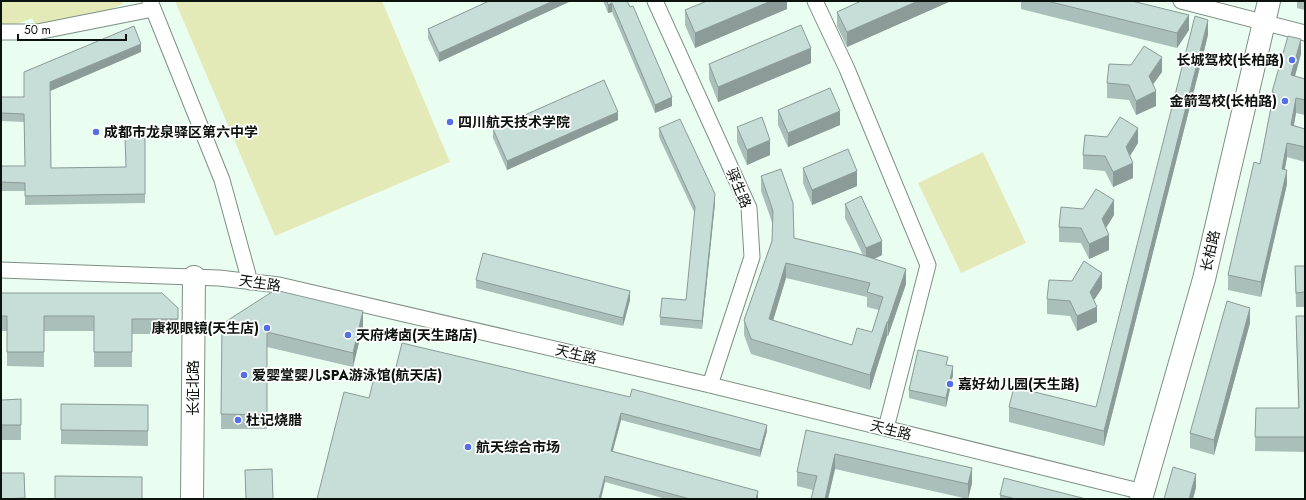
<svg xmlns="http://www.w3.org/2000/svg" width="1306" height="500" font-family="Jost,'Noto Sans SC',sans-serif">
<rect width="100%" height="100%" fill="#eafdf1"/>
<path fill="#e4eab7" d="M 1,1 L 121,1 L 123,4 L 41,38 L 32,18 L 1,31 Z
M 175,1 L 382,1 L 450,162 L 275,236 Z
M 983,152 L 1026,243 L 961,273 L 918,183 Z"/>
<g fill="none" stroke-linecap="round" stroke-linejoin="round">
<g stroke="#7e8f84" stroke-width="17">
<path id="street" d="M 150,1 L 222,180 L 250,282
M 655,1 L 749,208 L 752,257 L 710,385
M 815,1 L 847,69 L 928,265 L 886,428
M 1181,1 L 1305,33
M 1,32 L 37,32 L 153,9
M 1,270 L 219,278 L 279,285 L 710,385 L 1143,492"/>
</g>
<g stroke="#7e8f84" stroke-width="24">
<path id="secondary" d="M 192,499 L 194,277
M 1141,499 L 1204,279 L 1269,1"/>
</g>
<use href="#street" stroke="#fff" stroke-width="15"/>
<use href="#secondary" stroke="#fff" stroke-width="22"/>
</g>
<path fill="#aabeba" fill-rule="evenodd" d="M 489,1 L 571,1 L 439,62 L 428,38 L 428,29 Z
M 603,1 L 627,1 L 672,106 L 655,113 L 612,12 L 608,13 Z
M 787,1 L 787,9 L 695,48 L 685,25 L 685,10 Z
M 861,1 L 951,1 L 847,47 L 837,26 L 837,12 Z
M 1021,1 L 1132,1 L 1189,30 L 1177,48 L 1021,9 Z
M 1297,1 L 1305,1 L 1305,10 L 1297,8 Z
M 1208,35 L 1104,446 L 1009,422 L 1009,407 L 1096,407 Z
M 141,52 L 50,91 L 51,168 L 126,167 L 145,136 L 145,203 L 25,205 L 25,191 L 1,191 L 1,166 L 25,166 L 24,122 L 1,121 L 1,97 L 24,97 Z
M 1301,54 L 1295,76 L 1305,79 L 1305,115 L 1296,113 L 1294,125 L 1305,129 L 1305,162 L 1287,157 L 1285,169 L 1287,184 L 1261,297 L 1228,290 L 1228,275 L 1260,164 L 1272,101 L 1272,92 Z
M 811,63 L 718,102 L 709,79 L 709,64 Z
M 1162,72 L 1153,84 L 1156,106 L 1136,115 L 1129,100 L 1107,98 L 1107,83 Z
M 778,110 L 840,125 L 788,147 L 778,125 Z
M 618,120 L 507,170 L 493,138 L 493,129 Z
M 737,127 L 770,155 L 747,165 L 737,142 Z
M 659,128 L 715,203 L 702,329 L 660,325 L 660,317 L 686,300 L 695,214 L 659,137 Z
M 1138,143 L 1130,156 L 1133,178 L 1113,187 L 1105,171 L 1083,169 L 1083,155 Z
M 803,168 L 857,186 L 812,205 L 803,183 Z
M 761,176 L 794,238 L 863,255 L 845,218 L 845,204 L 882,255 L 874,259 L 906,284 L 888,336 L 887,336 L 870,390 L 751,354 L 744,335 L 744,320 L 772,241 L 773,225 L 761,191 ZM 786,278 L 867,297 L 867,307 L 879,310 L 872,332 L 852,345 L 773,320 Z
M 1114,215 L 1106,228 L 1109,250 L 1089,259 L 1081,243 L 1059,242 L 1059,227 Z
M 1295,266 L 1305,266 L 1305,307 L 1296,307 Z
M 476,280 L 630,300 L 623,326 L 476,288 Z
M 1102,288 L 1094,300 L 1097,322 L 1077,331 L 1070,316 L 1047,314 L 1047,299 Z
M 1,293 L 178,308 L 178,334 L 132,334 L 132,367 L 94,367 L 94,331 L 44,331 L 44,367 L 7,366 L 7,331 L 1,331 Z
M 1296,316 L 1305,316 L 1305,452 L 1255,451 L 1256,408 L 1298,408 Z
M 1250,323 L 1214,455 L 1190,448 L 1190,433 Z
M 222,324 L 363,326 L 353,367 L 267,347 L 267,429 L 221,429 Z
M 948,365 L 953,375 L 946,407 L 909,398 L 909,390 Z
M 394,375 L 630,397 L 767,431 L 760,457 L 621,420 L 613,451 L 758,498 L 758,499 L 666,499 L 605,482 L 369,398 Z
M 21,399 L 21,440 L 1,440 L 1,401 Z
M 61,404 L 148,405 L 148,446 L 61,444 Z
M 806,430 L 972,483 L 968,499 L 835,469 L 828,499 L 811,499 L 813,490 L 797,486 L 797,472 Z
M 1,473 L 24,473 L 25,499 L 1,499 Z
M 1000,495 L 1086,499 L 1000,499 Z"/>
<path fill="#8b9b97" d="M 553,1 L 571,1 L 439,62 L 439,53 Z
M 771,1 L 787,1 L 787,9 L 695,48 L 695,33 Z
M 918,1 L 951,1 L 847,47 L 847,32 Z
M 612,3 L 612,12 L 608,13 L 608,5 Z
M 1189,15 L 1189,30 L 1177,48 L 1177,33 Z
M 1208,20 L 1208,35 L 1104,446 L 1104,431 Z
M 1301,39 L 1301,54 L 1291,90 L 1291,75 Z
M 141,44 L 141,52 L 50,91 L 50,82 Z
M 811,48 L 811,63 L 718,102 L 718,87 Z
M 1162,57 L 1162,72 L 1149,90 L 1149,76 Z
M 1156,91 L 1156,106 L 1136,115 L 1136,101 Z
M 672,97 L 672,106 L 655,113 L 655,105 Z
M 1296,98 L 1296,113 L 1291,139 L 1291,125 Z
M 840,111 L 840,125 L 788,147 L 788,133 Z
M 618,112 L 618,120 L 507,170 L 507,161 Z
M 1138,128 L 1138,143 L 1126,162 L 1126,147 Z
M 770,140 L 770,155 L 747,165 L 747,150 Z
M 1287,143 L 1287,157 L 1282,183 L 1282,169 Z
M 1133,163 L 1133,178 L 1113,187 L 1113,172 Z
M 1287,170 L 1287,184 L 1261,297 L 1261,282 Z
M 857,171 L 857,186 L 812,205 L 812,190 Z
M 715,194 L 715,203 L 702,329 L 702,321 Z
M 1114,200 L 1114,215 L 1102,234 L 1102,219 Z
M 1109,235 L 1109,250 L 1089,259 L 1089,244 Z
M 882,241 L 882,255 L 866,263 L 866,248 Z
M 786,263 L 786,278 L 769,334 L 769,319 Z
M 906,269 L 906,284 L 888,336 L 888,322 Z
M 1102,273 L 1102,288 L 1090,306 L 1090,292 Z
M 630,291 L 630,300 L 623,326 L 623,318 Z
M 1097,307 L 1097,322 L 1077,331 L 1077,316 Z
M 1250,308 L 1250,323 L 1214,455 L 1214,440 Z
M 363,311 L 363,326 L 353,367 L 353,353 Z
M 887,322 L 887,336 L 870,390 L 870,375 Z
M 953,366 L 953,375 L 946,407 L 946,398 Z
M 621,413 L 621,420 L 611,457 L 611,451 Z
M 767,425 L 767,431 L 760,457 L 760,450 Z
M 835,454 L 835,469 L 828,499 L 825,499 Z
M 972,468 L 972,483 L 968,499 L 968,484 Z
M 1196,474 L 1196,488 L 1193,499 L 1189,499 Z
M 605,476 L 605,482 L 601,499 L 599,499 Z
M 758,491 L 758,499 L 756,499 Z"/>
<path fill="#c6ddd8" stroke="#8b9b97" fill-rule="evenodd" d="M 489,1 L 553,1 L 439,53 L 428,29 Z
M 607,1 L 627,1 L 630,7 L 633,6 L 672,97 L 655,105 L 612,3 L 608,5 Z
M 707,1 L 771,1 L 695,33 L 685,10 Z
M 861,1 L 918,1 L 847,32 L 837,12 Z
M 1047,1 L 1132,1 L 1189,15 L 1177,33 Z
M 1195,16 L 1208,20 L 1104,431 L 1009,407 L 1014,387 L 1096,407 Z
M 801,25 L 811,48 L 718,87 L 709,64 Z
M 134,26 L 141,44 L 50,82 L 51,168 L 126,167 L 125,137 L 145,136 L 145,194 L 25,196 L 25,183 L 1,182 L 1,166 L 25,166 L 24,114 L 1,113 L 1,97 L 24,97 L 24,72 Z
M 1288,36 L 1301,39 L 1291,75 L 1305,79 L 1305,100 L 1296,98 L 1291,125 L 1305,129 L 1305,147 L 1287,143 L 1282,169 L 1287,170 L 1261,282 L 1228,275 L 1254,162 L 1260,164 L 1274,92 L 1272,92 Z
M 1144,46 L 1162,57 L 1149,76 L 1156,91 L 1136,101 L 1129,85 L 1107,83 L 1109,64 L 1131,65 Z
M 604,80 L 618,112 L 507,161 L 493,129 Z
M 830,88 L 840,111 L 788,133 L 778,110 Z
M 762,117 L 770,140 L 747,150 L 737,127 Z
M 1120,117 L 1138,128 L 1126,147 L 1133,163 L 1113,172 L 1105,156 L 1083,155 L 1085,135 L 1107,137 Z
M 680,119 L 715,194 L 702,321 L 660,317 L 662,298 L 686,300 L 695,207 L 659,128 Z
M 848,149 L 857,171 L 812,190 L 803,168 Z
M 781,169 L 793,203 L 794,238 L 856,253 L 906,269 L 888,322 L 887,322 L 870,375 L 751,339 L 744,320 L 772,241 L 773,211 L 761,176 ZM 786,263 L 870,283 L 867,292 L 883,297 L 872,332 L 857,328 L 852,345 L 769,319 Z
M 1096,189 L 1114,200 L 1102,219 L 1109,235 L 1089,244 L 1081,228 L 1059,227 L 1061,207 L 1083,209 Z
M 861,196 L 882,241 L 866,248 L 845,204 Z
M 483,253 L 630,291 L 623,318 L 476,280 Z
M 1084,261 L 1102,273 L 1090,292 L 1097,307 L 1077,316 L 1070,301 L 1047,299 L 1049,280 L 1072,281 Z
M 1295,266 L 1305,266 L 1305,292 L 1296,293 Z
M 275,290 L 363,311 L 353,353 L 267,332 L 267,415 L 221,414 L 222,324 Z
M 1,293 L 162,293 L 178,308 L 178,319 L 132,319 L 132,352 L 94,352 L 94,316 L 44,316 L 44,352 L 7,352 L 7,316 L 1,316 Z
M 1227,301 L 1250,308 L 1214,440 L 1190,433 Z
M 1296,316 L 1305,316 L 1305,437 L 1255,437 L 1256,408 L 1299,408 Z
M 402,343 L 630,397 L 632,389 L 767,425 L 760,450 L 621,413 L 611,451 L 758,491 L 756,499 L 690,499 L 605,476 L 599,499 L 317,499 L 344,392 L 369,398 L 376,370 L 394,375 Z
M 918,350 L 948,357 L 946,365 L 953,366 L 946,398 L 909,390 Z
M 21,399 L 21,425 L 1,425 L 1,401 L 2,400 Z
M 61,404 L 148,405 L 148,431 L 61,430 Z
M 806,430 L 972,468 L 968,484 L 835,454 L 825,499 L 811,499 L 817,476 L 797,472 Z
M 1173,467 L 1196,474 L 1189,499 L 1164,499 Z
M 272,469 L 273,499 L 246,499 L 245,470 Z
M 1,473 L 24,473 L 25,498 L 1,499 Z
M 55,476 L 142,477 L 142,499 L 55,499 Z
M 1004,478 L 1086,499 L 1016,499 L 1000,495 Z"/>
<g fill="#546fe5" stroke="#fff" stroke-width="1.5">
<circle cx="1292" cy="60" r="4"/>
<circle cx="1285" cy="101" r="4"/>
<circle cx="450" cy="122" r="4"/>
<circle cx="96" cy="132" r="4"/>
<circle cx="267" cy="328" r="4"/>
<circle cx="348" cy="335" r="4"/>
<circle cx="244" cy="375" r="4"/>
<circle cx="950" cy="384" r="4"/>
<circle cx="238" cy="420" r="4"/>
<circle cx="468" cy="447" r="4"/>
</g>
<g text-anchor="middle" dominant-baseline="central" stroke-width="3.5" stroke-linejoin="round" paint-order="stroke">
<g font-size="14" font-weight="bold" fill="#0c120e" stroke="#fff" text-anchor="start">
<text x="1284" y="60" text-anchor="end">长城驾校(长柏路)</text>
<text x="1277" y="101" text-anchor="end">金箭驾校(长柏路)</text>
<text x="458" y="122">四川航天技术学院</text>
<text x="104" y="132">成都市龙泉驿区第六中学</text>
<text x="259" y="328" text-anchor="end">康视眼镜(天生店)</text>
<text x="356" y="335">天府烤卤(天生路店)</text>
<text x="252" y="375">爱婴堂婴儿SPA游泳馆(航天店)</text>
<text x="958" y="384">嘉好幼儿园(天生路)</text>
<text x="246" y="420">杜记烧腊</text>
<text x="476" y="447">航天综合市场</text>
</g>
<g font-size="14" fill="#0c120e" stroke="#fff">
<text transform="translate(739 188) rotate(68)">驿生路</text>
<text transform="translate(1210 251) rotate(-77)">长柏路</text>
<text transform="translate(260 283) rotate(8)">天生路</text>
<text transform="translate(576 354) rotate(13)">天生路</text>
<text transform="translate(193 388) rotate(-90)">长征北路</text>
<text transform="translate(891 430) rotate(14)">天生路</text>
</g>
</g>
<rect width="1306" height="500" fill="none" stroke="#0c120e" stroke-width="4"/>
<path d="M18 34v6h108v-6" fill="none" stroke="#0c120e" stroke-width="2"/>
<text x="24" y="34" font-size="12" fill="#0c120e" stroke="#ffffff" stroke-width="3" paint-order="stroke">50 m</text>
</svg>
